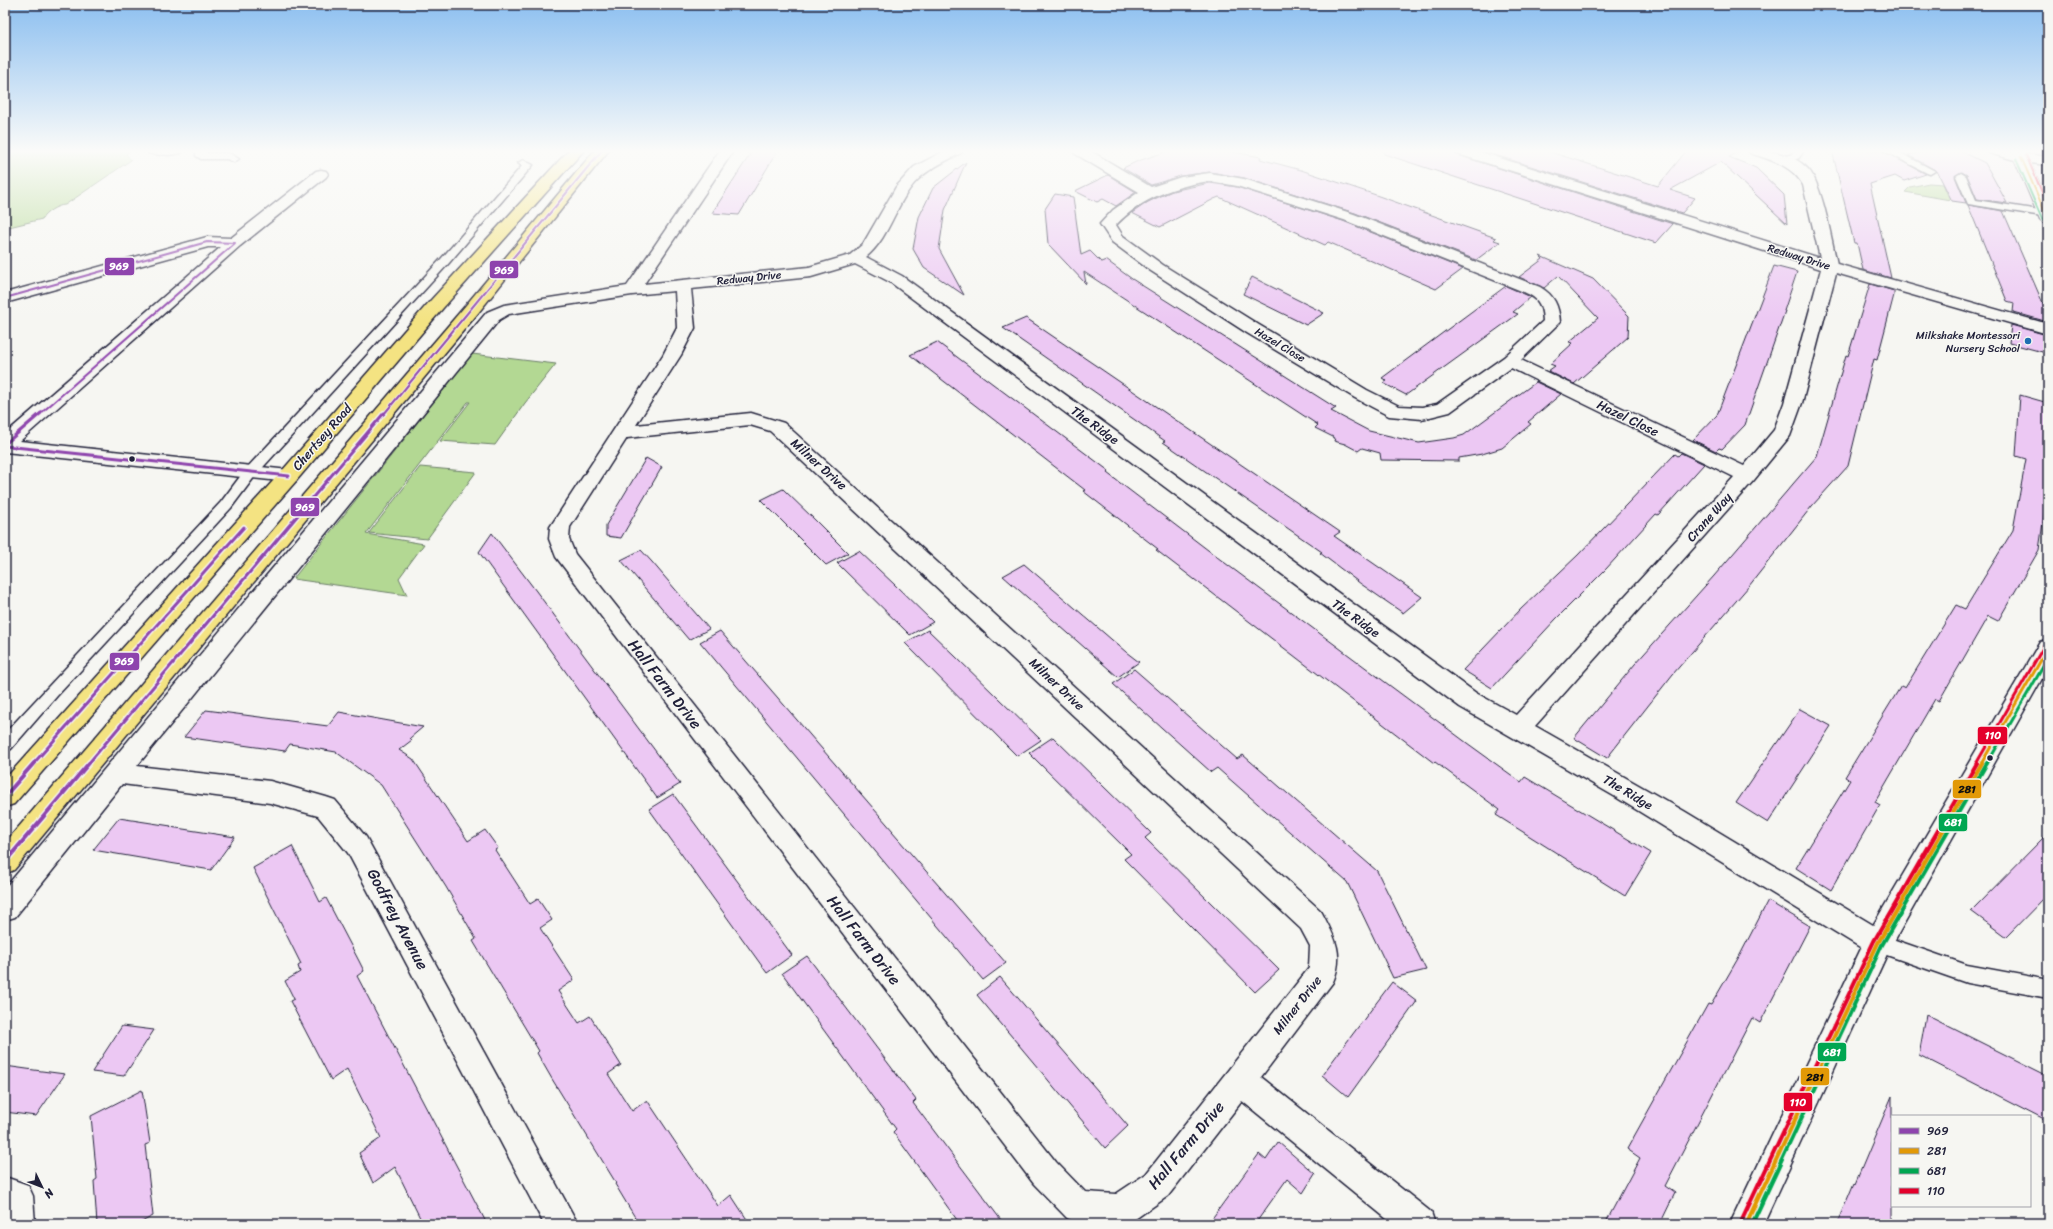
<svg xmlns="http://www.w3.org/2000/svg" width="2053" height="1229" font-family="Sriracha,sans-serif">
<rect width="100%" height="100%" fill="#f6f6f2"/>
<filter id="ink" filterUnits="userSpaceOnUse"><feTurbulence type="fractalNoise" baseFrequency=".025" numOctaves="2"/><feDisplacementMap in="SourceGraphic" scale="8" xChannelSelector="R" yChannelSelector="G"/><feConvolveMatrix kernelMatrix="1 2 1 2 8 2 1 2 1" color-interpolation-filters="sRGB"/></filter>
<g filter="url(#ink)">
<path fill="#f3e8f2" d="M 1915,150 L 2038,150 L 2048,156 L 2048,208 L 2018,207 L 1976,201 L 1961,173 Z"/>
<path fill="#b3d893" stroke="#6a7d67" d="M 5,150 L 131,150 L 126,154 L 131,160 L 65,205 C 57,205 45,213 42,219 L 5,228 Z
M 1929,183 L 1943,184 L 1950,200 L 1905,192 L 1910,187 Z
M 472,354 L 556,364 L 525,403 L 495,445 L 440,441 L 470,402 L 468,402 L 366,534 L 424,544 L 399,578 L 407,595 L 293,579 Z
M 420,467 L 476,472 L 427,539 L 369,533 Z"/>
<path fill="#ecc8f3" stroke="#22223b" d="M 753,150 L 778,150 L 739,215 L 712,213 Z
M 1194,150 L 1222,150 L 1261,157 L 1260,159 L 1301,170 L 1373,194 L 1496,238 L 1494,240 L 1500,242 L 1476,260 L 1355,213 L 1244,178 L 1210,172 L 1181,176 L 1151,185 L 1123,168 L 1138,161 L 1168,151 Z
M 1385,150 L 1452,150 L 1455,154 L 1673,224 L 1656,243 L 1384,154 Z
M 1479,150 L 1544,150 L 1658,186 L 1687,150 L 1742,150 L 1729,157 L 1756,168 L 1784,195 L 1787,224 L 1721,162 L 1670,190 L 1695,198 L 1682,213 Z
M 1832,150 L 1880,150 L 1926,174 L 1904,181 L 1895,176 L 1870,184 L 1891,278 L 1863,270 L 1857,243 L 1854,243 Z
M 1932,150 L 1959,150 L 1985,163 L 2007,203 L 1977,199 L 1967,175 L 1962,172 L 1955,177 L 1966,203 L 1952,201 L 1937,171 L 1908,155 Z
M 966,162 L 945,210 L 939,249 L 964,295 L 924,268 L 913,249 L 919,217 L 933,188 Z
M 1108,175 L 1136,192 L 1116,206 L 1103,199 L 1097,202 L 1075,191 Z
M 1210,183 L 1237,187 L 1343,221 L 1463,269 L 1436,289 L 1328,242 L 1325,245 L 1219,197 L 1214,199 L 1160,227 L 1132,213 L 1148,202 L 1172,191 Z
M 1055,194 L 1073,197 L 1081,255 L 1090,251 L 1101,262 L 1106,260 L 1132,279 L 1336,408 L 1331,411 L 1369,431 L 1419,443 L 1454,438 L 1464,435 L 1536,382 L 1561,394 L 1528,422 L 1531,424 L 1502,448 L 1482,454 L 1459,458 L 1459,461 L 1381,460 L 1380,453 L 1362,448 L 1358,451 L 1345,444 L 1334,441 L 1335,438 L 1315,428 L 1318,425 L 1084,272 L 1086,284 L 1048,244 L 1045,209 Z
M 1968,205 L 2003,211 L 2048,315 L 2048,322 L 2013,312 L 2014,303 L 2007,301 Z
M 1540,256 L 1593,279 L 1629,316 L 1628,337 L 1574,384 L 1548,371 L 1555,366 L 1550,364 L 1573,343 L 1569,342 L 1598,318 L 1558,276 L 1544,288 L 1519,277 L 1543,259 Z
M 1774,266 L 1797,272 L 1784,311 L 1785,311 L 1745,425 L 1722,449 L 1719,448 L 1716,451 L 1693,440 L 1717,415 Z
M 1252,277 L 1324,313 L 1306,325 L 1243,294 Z
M 1870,284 L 1894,291 L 1894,295 L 1877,360 L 1874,359 L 1848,466 L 1812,506 L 1749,586 L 1673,674 L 1607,758 L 1574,738 L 1635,664 L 1714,576 L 1817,456 L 1846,355 L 1848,356 Z
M 1506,286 L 1531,297 L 1513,312 L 1518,314 L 1406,395 L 1383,383 L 1387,381 L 1382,378 Z
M 1026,318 L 1340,532 L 1334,536 L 1422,597 L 1403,613 L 1361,584 L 1320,553 L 1322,552 L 1163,442 L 1165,441 L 1003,328 Z
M 2011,325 L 2047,335 L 2046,353 L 2009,343 Z
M 937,342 L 1109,471 L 1107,473 L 1221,560 L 1467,743 L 1521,782 L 1525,777 L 1651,853 L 1625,896 L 1496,815 L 1500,810 L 1435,762 L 1434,763 L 1156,550 L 1158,549 L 1083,491 L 1085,490 L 910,355 Z
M 2020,395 L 2048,403 L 2048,488 L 2039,550 L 1998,621 L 1988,616 L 1939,701 L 1935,699 L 1875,802 L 1880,805 L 1831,890 L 1796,868 L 1850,780 L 1845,777 L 1901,686 L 1905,688 L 1956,605 L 1965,609 L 2013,530 L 2026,459 L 2016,456 Z
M 1681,453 L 1704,464 L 1658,515 L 1656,514 L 1606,569 L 1556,619 L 1492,688 L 1463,670 L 1521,609 L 1578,555 L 1675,454 L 1678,456 Z
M 646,458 L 662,467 L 621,538 L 606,536 L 606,525 Z
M 783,489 L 815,520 L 848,553 L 826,565 L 761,500 Z
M 492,533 L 536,591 L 680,784 L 657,798 L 479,552 Z
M 641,550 L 652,562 L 709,629 L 689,640 L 621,560 Z
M 859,551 L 895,585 L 933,622 L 910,635 L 837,563 Z
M 1024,564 L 1126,652 L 1139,662 L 1118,677 L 1003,576 Z
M 928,630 L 955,656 L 1041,740 L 1017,756 L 905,643 Z
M 720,631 L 893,831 L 892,832 L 1006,963 L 983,980 L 700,642 Z
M 1134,669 L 1237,759 L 1243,755 L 1377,871 L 1426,970 L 1393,978 L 1347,882 L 1217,768 L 1211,772 L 1113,684 Z
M 1800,709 L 1831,726 L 1768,823 L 1736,803 Z
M 206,710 L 328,726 L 339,712 L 423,727 L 410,738 L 412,740 L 399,750 L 413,759 L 468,841 L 485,830 L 498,848 L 495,850 L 530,904 L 538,899 L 552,920 L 540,928 L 574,980 L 558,991 L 579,1023 L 590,1016 L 621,1065 L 608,1074 L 632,1111 L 647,1100 L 718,1206 L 731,1195 L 750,1224 L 639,1224 L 615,1184 L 616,1183 L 552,1079 L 537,1053 L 539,1051 L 473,941 L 476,939 L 446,887 L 381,785 L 336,752 L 290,744 L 285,751 L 184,737 Z
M 1053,737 L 1151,833 L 1145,838 L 1279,970 L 1255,992 L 1124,859 L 1131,854 L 1029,753 Z
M 673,794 L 792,955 L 767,973 L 649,809 Z
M 119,818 L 171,826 L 170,827 L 235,837 L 211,870 L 93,850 Z
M 2048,833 L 2048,894 L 2006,937 L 1971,911 Z
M 292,846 L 320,902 L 326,898 L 359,961 L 364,971 L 357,976 L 487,1224 L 423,1224 L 395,1167 L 373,1183 L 359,1153 L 381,1138 L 347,1069 L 331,1080 L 290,1001 L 294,999 L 285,981 L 300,972 L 298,966 L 301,964 L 253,868 Z
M 1768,901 L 1810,926 L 1760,1023 L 1752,1018 L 1665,1186 L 1675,1193 L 1660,1224 L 1605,1224 L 1640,1158 L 1627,1149 L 1708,1004 L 1711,1005 L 1740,955 Z
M 807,956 L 916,1100 L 913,1103 L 1004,1224 L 960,1224 L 893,1132 L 896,1129 L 782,973 Z
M 1000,977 L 1128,1126 L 1105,1148 L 977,995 Z
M 1392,982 L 1417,1001 L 1348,1097 L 1322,1075 Z
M 1926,1015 L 2048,1076 L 2048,1121 L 1919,1055 Z
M 122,1026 L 154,1030 L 124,1076 L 92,1072 Z
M 5,1066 L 34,1070 L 65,1074 L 36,1116 L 5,1112 Z
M 142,1090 L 150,1143 L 145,1145 L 153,1216 L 138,1224 L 97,1224 L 94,1181 L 97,1179 L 91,1116 Z
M 1892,1096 L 1892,1224 L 1837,1224 L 1854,1183 L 1855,1184 Z
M 1278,1142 L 1315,1174 L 1303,1193 L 1287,1179 L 1255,1224 L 1208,1224 L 1259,1154 L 1266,1160 Z"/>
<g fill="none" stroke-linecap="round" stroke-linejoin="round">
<g stroke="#22223b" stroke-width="3">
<path id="lane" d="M 147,150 L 172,150 L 173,151 C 167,156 155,155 148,153 Z
M 196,150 L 206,150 L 206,153 L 229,153 L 239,159 L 234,162 L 227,159 L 201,159 L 196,156 Z
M 1794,150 L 1804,150 L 1799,158 L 1785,163 L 1782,162 L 1782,158 L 1792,154 Z
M 1883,150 L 1895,150 L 1935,171 L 1930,174 L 1927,173 Z
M 523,160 L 533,165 L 449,263 L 255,476 L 231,508 L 57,696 L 11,749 L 5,751 L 5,733 L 221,502 L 245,470 L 441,259 L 522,166 L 518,163 Z
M 1961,173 L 1966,176 L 1976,200 L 2046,211 L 2048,211 L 2048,217 L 1968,204 L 1956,176 Z
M 1878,934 L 1967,965 L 2048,980 L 2048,998 L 1967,983 L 1878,952 L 1871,949 L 1869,943 L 1871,937 Z"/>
</g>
<g stroke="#22223b" stroke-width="3">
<path id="street" d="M 162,150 L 183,150 L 181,153 L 168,155 L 163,154 Z
M 720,150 L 734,150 L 644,284 L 809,267 L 850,255 L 863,244 L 896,187 L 914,167 L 946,150 L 963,150 L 961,153 C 942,163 921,172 909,190 C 894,211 887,240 866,257 L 902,276 L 1476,693 L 1516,715 L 1734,477 L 1511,368 L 1450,412 L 1422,419 L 1389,416 L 1355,398 L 1247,333 L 1151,271 L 1112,242 L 1100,224 L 1113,210 L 1139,192 L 1074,153 L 1072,150 L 1089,150 L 1151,187 L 1181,177 L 1210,173 L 1244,179 L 1354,214 L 1540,287 C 1554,295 1559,306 1560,322 L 1521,360 L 1744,466 L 1774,430 L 1784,403 L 1821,269 L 1455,153 L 1453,150 L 1474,150 L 1820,258 L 1803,185 C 1792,165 1771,160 1750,153 L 1748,150 C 1769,150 1793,153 1808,169 C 1822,183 1832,242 1837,264 L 2048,324 L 2048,334 L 1836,273 L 1802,403 L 1790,436 L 1754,480 L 1535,726 L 1684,811 L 1888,934 L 1892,943 L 1888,952 L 1878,956 L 1868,952 L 1614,796 L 1460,707 L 890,282 L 855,264 L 811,277 L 691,289 L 695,328 L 681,355 L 636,425 L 751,413 L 784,423 L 1321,911 C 1334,936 1345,953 1333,982 L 1261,1077 L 1431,1212 L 1435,1224 L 1393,1224 L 1242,1101 L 1168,1196 L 1128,1224 L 1087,1224 L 1078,1223 L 1067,1218 L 1034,1184 L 556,557 L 549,539 L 550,527 L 663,355 L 677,328 L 675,291 L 632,295 L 509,314 L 499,320 L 137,766 L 270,781 L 326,797 L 335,800 L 366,837 L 578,1224 L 544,1224 L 348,853 L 318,816 L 270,803 L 122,784 L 15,917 L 5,920 L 5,888 L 487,312 L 504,305 L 627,286 ZM 1210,181 L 1237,186 L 1344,220 L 1514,288 C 1533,296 1542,298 1543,321 L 1504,357 L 1437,404 L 1422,407 L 1399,406 L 1367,390 L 1259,325 L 1163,265 L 1123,236 L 1116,225 C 1142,198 1174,186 1210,181 ZM 750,425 L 770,431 L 1301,929 L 1310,946 L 1309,968 L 1146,1174 L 1116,1194 L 1085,1192 L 1056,1162 L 575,554 L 569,539 L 570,527 L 627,438 Z
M 321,170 L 326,171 L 328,174 L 326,177 L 240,246 L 20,441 L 289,470 L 296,471 L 299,476 L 296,481 L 289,482 L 5,452 L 5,434 L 221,247 L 208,247 L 5,303 L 5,293 L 207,237 L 231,238 L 316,171 Z
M 5,1177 L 28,1185 L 33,1196 L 35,1224 L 5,1224 Z"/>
</g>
<g stroke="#22223b" stroke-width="3">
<path id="secondary" d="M 1987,150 L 2028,150 L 2028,154 L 2048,157 L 2048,165 L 2030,163 L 2048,203 L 2048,224 L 2043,222 L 2040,219 L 2015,160 L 1989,153 Z
M 2048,639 L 2048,668 L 1888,952 L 1763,1224 L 1730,1224 L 1868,934 L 2040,642 Z"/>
</g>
<g stroke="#22223b" stroke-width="3">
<path id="highway" d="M 569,150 L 584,150 L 443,308 L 296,481 L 14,804 L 5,807 L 5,779 L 282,471 L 431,300 Z
M 595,150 L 609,150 L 478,313 L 14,870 L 5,874 L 5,843 L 466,305 Z"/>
</g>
<use href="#lane" fill="#f6f6f2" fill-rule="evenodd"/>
<use href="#street" fill="#f6f6f2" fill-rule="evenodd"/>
<use href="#secondary" fill="#f6f6f2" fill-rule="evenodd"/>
<use href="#highway" fill="#f4e382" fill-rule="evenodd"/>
<g stroke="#f6f6f2" stroke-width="4">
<path id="bus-1-far2" d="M 5,298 L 207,242 L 235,243
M 40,414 L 235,243
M 384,414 L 602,150"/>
</g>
<g stroke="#f6f6f2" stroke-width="6">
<path id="bus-1-far1" d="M 5,444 L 41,413
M 5,446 L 289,476
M 33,764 L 244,527
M 88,764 L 384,413"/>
</g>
<g stroke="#f6f6f2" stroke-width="7">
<path id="bus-1" d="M 5,796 L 34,763
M 5,862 L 89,763"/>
</g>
<g stroke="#f6f6f2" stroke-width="4">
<path id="bus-2-far2" d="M 2021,157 L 2048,219"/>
</g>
<g stroke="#f6f6f2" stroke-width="6">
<path id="bus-2-far1" d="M 1981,764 L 2048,648"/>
</g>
<g stroke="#f6f6f2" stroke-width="7">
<path id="bus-2" d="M 1746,1224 L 1878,943 L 1982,763"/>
</g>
<g stroke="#f6f6f2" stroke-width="4">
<path id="bus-3-far2" d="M 2016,159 L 2043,221"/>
</g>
<g stroke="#f6f6f2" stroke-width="6">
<path id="bus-3-far1" d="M 1987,764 L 2048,658"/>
</g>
<g stroke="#f6f6f2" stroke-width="7">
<path id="bus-3" d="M 1752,1224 L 1882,945 L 1987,763"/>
</g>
<g stroke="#f6f6f2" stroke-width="4">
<path id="bus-4-far2" d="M 2026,155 L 2048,206"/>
</g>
<g stroke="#f6f6f2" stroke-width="6">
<path id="bus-4-far1" d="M 1976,764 L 2044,646"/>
</g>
<g stroke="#f6f6f2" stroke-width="7">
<path id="bus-4" d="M 1741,1222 L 1874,941 L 1977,763"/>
</g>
<use href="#bus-1-far2" stroke="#8e44ad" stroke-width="2"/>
<use href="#bus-1-far1" stroke="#8e44ad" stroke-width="3"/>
<use href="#bus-1" stroke="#8e44ad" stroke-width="4"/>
<use href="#bus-2-far2" stroke="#e29906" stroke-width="2"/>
<use href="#bus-2-far1" stroke="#e29906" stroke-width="3"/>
<use href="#bus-2" stroke="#e29906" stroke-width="4"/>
<use href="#bus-3-far2" stroke="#00a651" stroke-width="2"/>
<use href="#bus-3-far1" stroke="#00a651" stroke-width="3"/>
<use href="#bus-3" stroke="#00a651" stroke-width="4"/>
<use href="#bus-4-far2" stroke="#e4002b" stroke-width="2"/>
<use href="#bus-4-far1" stroke="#e4002b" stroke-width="3"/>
<use href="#bus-4" stroke="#e4002b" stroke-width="4"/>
</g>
</g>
<linearGradient id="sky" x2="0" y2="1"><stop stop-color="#8cbff0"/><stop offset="0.47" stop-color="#fbfbf9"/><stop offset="1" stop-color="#fbfbf9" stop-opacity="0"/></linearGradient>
<rect width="2053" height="322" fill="url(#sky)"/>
<circle fill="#1f6fb2" stroke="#f6f6f2" stroke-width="1.5" cx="2028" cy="341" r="4"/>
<g fill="#22223b" stroke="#f6f6f2" stroke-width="1.5">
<circle cx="132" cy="459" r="3.5"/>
<circle cx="1990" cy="758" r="3.5"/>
</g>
<g text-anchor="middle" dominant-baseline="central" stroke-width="3" stroke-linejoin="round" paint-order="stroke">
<g font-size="11" fill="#22223b" stroke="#f6f6f2">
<text transform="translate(1799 257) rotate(17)">Redway Drive</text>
<text transform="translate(749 278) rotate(-6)">Redway Drive</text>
<text transform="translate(1280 345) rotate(31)">Hazel Close</text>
</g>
<g font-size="11" fill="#22223b" stroke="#f6f6f2" text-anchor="end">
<text x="2020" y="335">Milkshake Montessori<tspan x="2020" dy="13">Nursery School</tspan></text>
</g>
<g font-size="13" fill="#22223b" stroke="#f6f6f2">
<text transform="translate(1628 418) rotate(26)">Hazel Close</text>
<text transform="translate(1095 425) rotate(36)">The Ridge</text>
<text transform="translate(322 437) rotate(-49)">Chertsey Road</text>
<text transform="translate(819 464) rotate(42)">Milner Drive</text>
<text transform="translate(1709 517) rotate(-48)">Crane Way</text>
<text transform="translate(1356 618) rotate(36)">The Ridge</text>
<text transform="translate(1057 684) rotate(43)">Milner Drive</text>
<text transform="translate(1628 792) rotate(31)">The Ridge</text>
<text transform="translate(1297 1005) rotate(-52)">Milner Drive</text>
</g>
<g font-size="16" fill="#22223b" stroke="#f6f6f2">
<text transform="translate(665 684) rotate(52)">Hall Farm Drive</text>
<text transform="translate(398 919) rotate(62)">Godfrey Avenue</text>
<text transform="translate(864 940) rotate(52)">Hall Farm Drive</text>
<text transform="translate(1186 1145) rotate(-50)">Hall Farm Drive</text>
</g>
</g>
<g stroke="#f6f6f2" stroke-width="1.5">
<rect x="104" y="257" width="31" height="19" rx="4" fill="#8e44ad"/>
<rect x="489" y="260" width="30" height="19" rx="4" fill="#8e44ad"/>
<rect x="290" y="497" width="30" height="20" rx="4" fill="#8e44ad"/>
<rect x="109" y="652" width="31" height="19" rx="4" fill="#8e44ad"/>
<rect x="1977" y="726" width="31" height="19" rx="4" fill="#e4002b"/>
<rect x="1952" y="779" width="30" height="20" rx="4" fill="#e29906"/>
<rect x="1938" y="813" width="30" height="19" rx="4" fill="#00a651"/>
<rect x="1817" y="1042" width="30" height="20" rx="4" fill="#00a651"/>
<rect x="1800" y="1067" width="30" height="19" rx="4" fill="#e29906"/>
<rect x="1783" y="1092" width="30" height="20" rx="4" fill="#e4002b"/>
</g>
<g font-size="11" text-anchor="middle" font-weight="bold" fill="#fff">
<text x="119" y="270">969</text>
<text x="504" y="274">969</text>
<text x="305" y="511">969</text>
<text x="124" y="665">969</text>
<text x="1993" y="739">110</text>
<text x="1953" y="826">681</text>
<text x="1832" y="1056">681</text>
<text x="1798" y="1106">110</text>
</g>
<g font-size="11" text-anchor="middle" font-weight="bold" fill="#111">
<text x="1967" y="793">281</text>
<text x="1815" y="1081">281</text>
</g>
<rect width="2053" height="1229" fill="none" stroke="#f6f6f2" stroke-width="20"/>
<rect x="10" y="10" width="2033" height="1209" fill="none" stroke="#22223b" stroke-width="1.5" filter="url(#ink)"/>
<rect x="1891" y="1115" width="140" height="92" fill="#f6f6f2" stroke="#a1a1a9"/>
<rect x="1899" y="1128" width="20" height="6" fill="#8e44ad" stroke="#a1a1a9"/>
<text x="1927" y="1135" font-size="12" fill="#22223b">969</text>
<rect x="1899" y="1148" width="20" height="6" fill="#e29906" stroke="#a1a1a9"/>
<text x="1927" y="1155" font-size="12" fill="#22223b">281</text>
<rect x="1899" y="1168" width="20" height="6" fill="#00a651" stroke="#a1a1a9"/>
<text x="1927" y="1175" font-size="12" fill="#22223b">681</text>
<rect x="1899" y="1188" width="20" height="6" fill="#e4002b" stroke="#a1a1a9"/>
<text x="1927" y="1195" font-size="12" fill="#22223b">110</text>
<g transform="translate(42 1187) rotate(133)" stroke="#f6f6f2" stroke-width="3" paint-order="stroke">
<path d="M0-3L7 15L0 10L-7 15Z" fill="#22223b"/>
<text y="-6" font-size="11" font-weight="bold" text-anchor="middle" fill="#22223b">N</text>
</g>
</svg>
